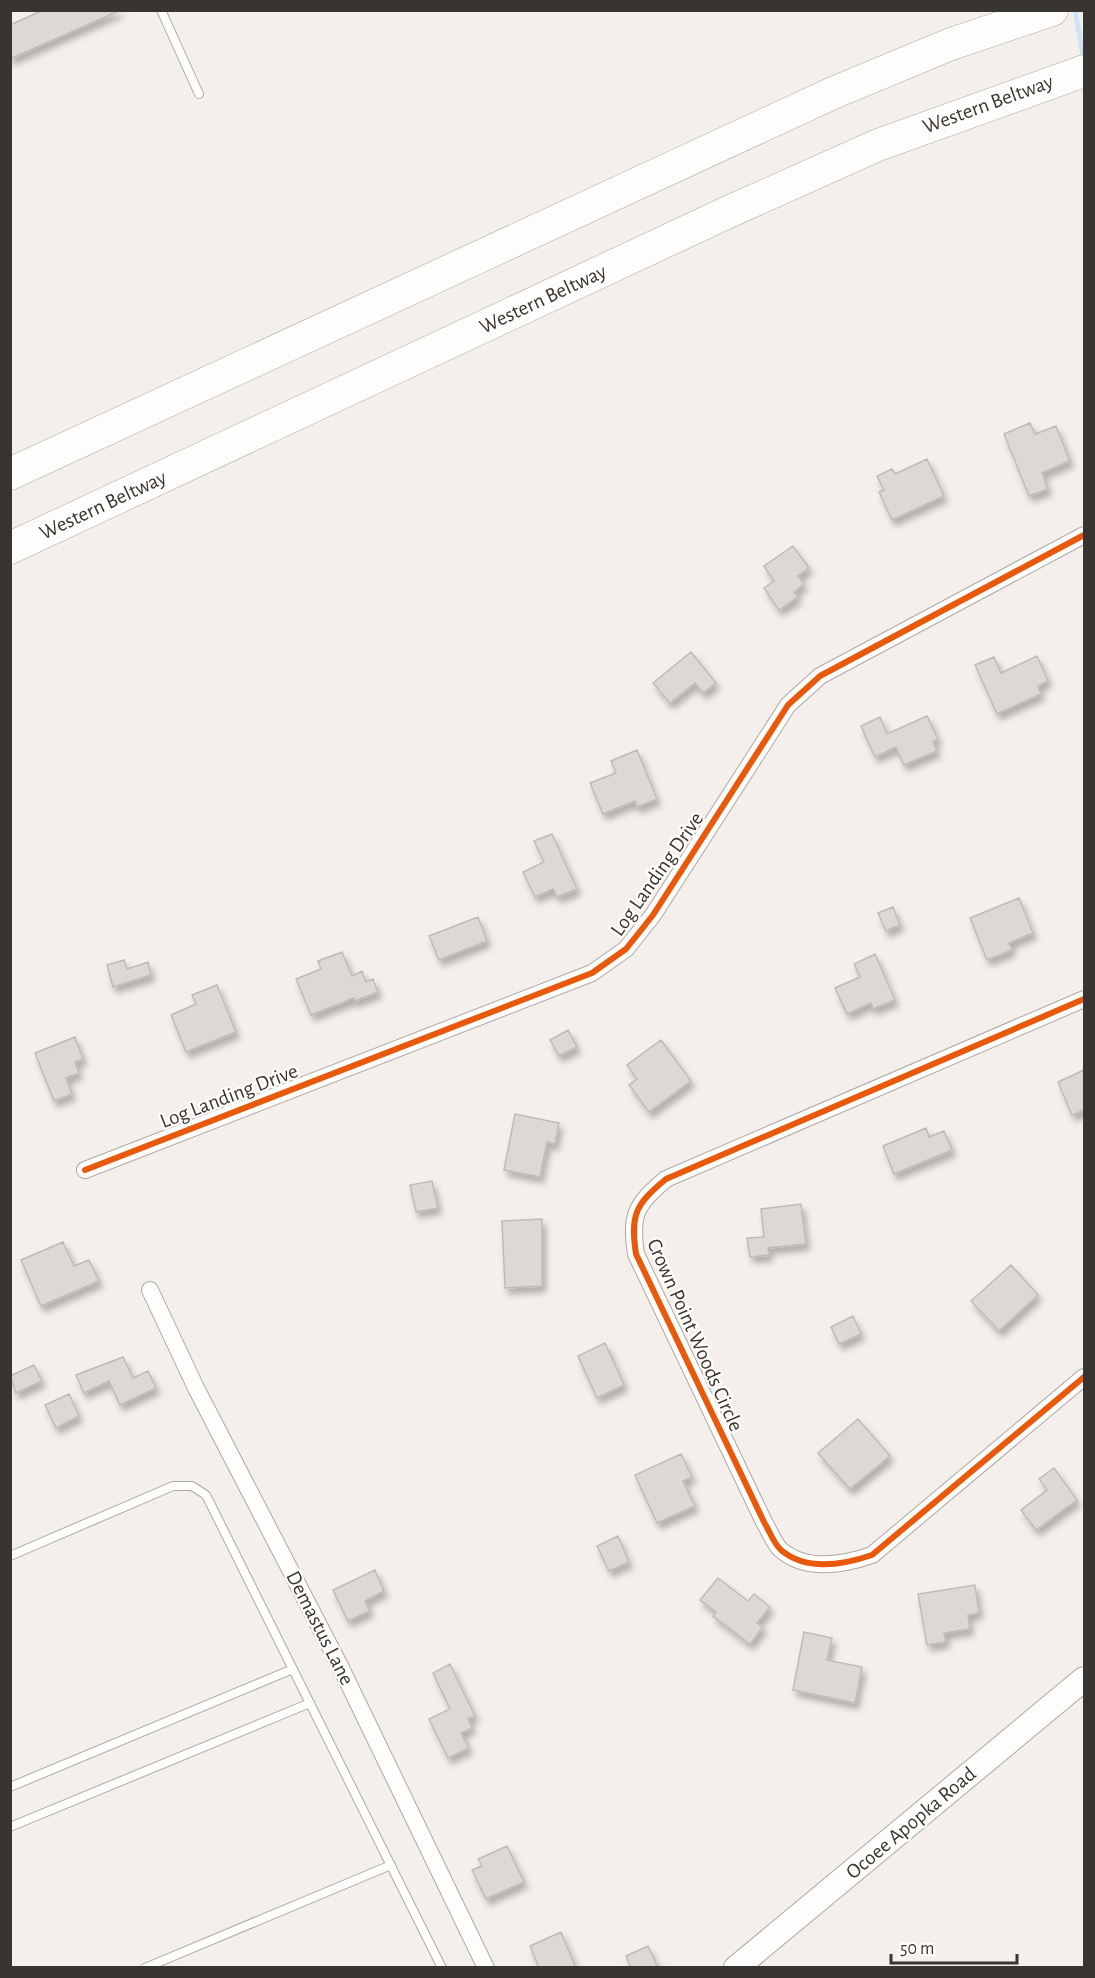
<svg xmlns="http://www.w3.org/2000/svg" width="1095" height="1978" font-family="'Alegreya Sans',sans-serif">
<defs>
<filter id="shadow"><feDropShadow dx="3.5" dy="6" stdDeviation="3" flood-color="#0004"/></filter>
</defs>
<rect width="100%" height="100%" fill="#f4efea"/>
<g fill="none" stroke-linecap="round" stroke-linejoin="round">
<path stroke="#d0e2f6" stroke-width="5" d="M 1075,10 L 1084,62"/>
</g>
<path fill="#dcd8d5" stroke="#bebbb7" stroke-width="1.5" filter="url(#shadow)" d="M 43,10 L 121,10 L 10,59 L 10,25 Z
M 1030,423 L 1035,434 L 1056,426 L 1070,461 L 1042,473 L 1048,489 L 1029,496 L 1004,434 Z
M 927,459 L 944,496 L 892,520 L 879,492 L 884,490 L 877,476 L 892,469 L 895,474 Z
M 793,546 L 809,568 L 798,576 L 804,584 L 794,592 L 798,597 L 779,610 L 764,588 L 774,581 L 764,566 Z
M 691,652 L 716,683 L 703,693 L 695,683 L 670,703 L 653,683 Z
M 1037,656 L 1048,681 L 1038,686 L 1041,694 L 997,714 L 975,665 L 994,657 L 1001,673 Z
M 927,716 L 938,739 L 933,742 L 937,751 L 904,765 L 896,747 L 875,757 L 861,726 L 880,717 L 887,734 Z
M 637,750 L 657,799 L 637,807 L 635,801 L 603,814 L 590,783 L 616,773 L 611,761 Z
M 552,834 L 577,889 L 557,897 L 553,889 L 535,897 L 523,872 L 544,862 L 534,841 Z
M 1019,898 L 1033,933 L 1009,943 L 1012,950 L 987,960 L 970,918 Z
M 893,907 L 900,925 L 886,931 L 878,913 Z
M 478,917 L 487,941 L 439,960 L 429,936 Z
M 342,952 L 352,976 L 362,971 L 366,982 L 373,979 L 378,992 L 355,1001 L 354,998 L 311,1015 L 296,979 L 321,969 L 318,961 Z
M 875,954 L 895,1000 L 873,1009 L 871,1003 L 847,1014 L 835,988 L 860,977 L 854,964 Z
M 124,960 L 127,969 L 148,962 L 151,975 L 113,987 L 107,965 Z
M 217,985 L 236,1032 L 186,1052 L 171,1015 L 196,1004 L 192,995 Z
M 568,1030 L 577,1047 L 559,1056 L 550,1040 Z
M 75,1037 L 83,1059 L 75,1062 L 79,1073 L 66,1078 L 72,1094 L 54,1101 L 35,1053 Z
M 661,1040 L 691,1081 L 649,1112 L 629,1085 L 637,1079 L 627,1065 Z
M 1084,1070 L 1084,1110 L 1072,1115 L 1058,1082 Z
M 515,1114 L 559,1123 L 555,1144 L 547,1142 L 540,1177 L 504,1170 Z
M 926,1128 L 929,1137 L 944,1131 L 952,1150 L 894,1174 L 883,1146 Z
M 432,1181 L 438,1208 L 416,1212 L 410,1185 Z
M 801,1204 L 806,1244 L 768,1248 L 769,1255 L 750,1257 L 747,1238 L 764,1237 L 761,1209 Z
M 542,1219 L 542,1286 L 505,1288 L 502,1221 Z
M 63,1242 L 74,1266 L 89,1260 L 99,1281 L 41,1306 L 21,1260 Z
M 1011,1265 L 1038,1295 L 999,1331 L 971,1301 Z
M 853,1316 L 861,1334 L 839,1344 L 831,1327 Z
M 605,1343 L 624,1385 L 597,1398 L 578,1356 Z
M 123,1357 L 133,1378 L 148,1371 L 156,1388 L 120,1405 L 109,1381 L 84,1393 L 76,1375 Z
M 34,1365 L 42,1381 L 16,1393 L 10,1376 Z
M 69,1394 L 79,1416 L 56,1428 L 45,1405 Z
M 858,1419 L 890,1456 L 850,1489 L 818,1453 Z
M 681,1454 L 692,1477 L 683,1481 L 695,1506 L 657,1523 L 635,1475 Z
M 1054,1468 L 1077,1500 L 1036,1530 L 1021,1510 L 1047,1490 L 1039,1479 Z
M 618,1536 L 629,1562 L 609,1571 L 597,1546 Z
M 375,1570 L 384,1591 L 365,1601 L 370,1611 L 348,1621 L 333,1590 Z
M 718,1578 L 748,1601 L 754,1594 L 770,1607 L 757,1623 L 763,1627 L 750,1644 L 713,1616 L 716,1612 L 700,1600 Z
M 975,1585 L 979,1613 L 968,1615 L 970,1629 L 944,1633 L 946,1642 L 927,1645 L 918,1594 Z
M 804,1632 L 832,1638 L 827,1660 L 862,1667 L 855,1703 L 793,1690 Z
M 450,1664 L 475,1716 L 468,1719 L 472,1728 L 461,1733 L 469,1748 L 448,1758 L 429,1719 L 450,1709 L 433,1673 Z
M 507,1846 L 524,1882 L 486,1899 L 472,1870 L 482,1866 L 478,1859 Z
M 561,1932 L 576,1968 L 539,1968 L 530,1946 Z
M 648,1946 L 658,1968 L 631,1968 L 626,1956 Z"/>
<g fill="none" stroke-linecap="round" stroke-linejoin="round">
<g stroke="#aca9a5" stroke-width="10">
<path id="lane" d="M 161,10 L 199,94
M 10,1556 L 173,1486 L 192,1486 L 206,1495 L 442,1968
M 10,1787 L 293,1669
M 10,1827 L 310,1703
M 145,1968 L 391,1865"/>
</g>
<g stroke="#aca9a5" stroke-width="18">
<path id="street" d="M 1084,999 L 666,1179 C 636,1204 630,1214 636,1254 L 764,1522 C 769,1530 774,1544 781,1550 C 807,1572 843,1565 872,1555 L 1084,1377
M 85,1170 L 592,973 L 626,949 L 653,915 L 788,705 L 820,676 L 1084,535
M 150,1290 L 196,1388 L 340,1666 L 486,1968"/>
</g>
<g stroke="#aca9a5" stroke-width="26">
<path id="secondary" d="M 736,1968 L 1084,1679"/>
</g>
<g stroke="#aca9a5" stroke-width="33">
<path id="highway" d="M 10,474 L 833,93 L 951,44 L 1052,10
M 10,548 L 724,214 L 878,145 L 1084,71"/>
</g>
<use href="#lane" stroke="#fdfdfc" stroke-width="8"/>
<use href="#street" stroke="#fdfdfc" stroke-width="16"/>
<use href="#secondary" stroke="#fdfdfc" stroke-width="24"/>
<use href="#highway" stroke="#fdfdfc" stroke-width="32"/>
<g stroke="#fffdfb" stroke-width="10">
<path id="cycleway" d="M 1084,999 L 666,1179 C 636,1204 630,1214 636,1254 L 764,1522 C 769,1530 774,1544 781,1550 C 807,1572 843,1565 872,1555 L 1084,1377
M 85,1170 L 592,973 L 626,949 L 653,915 L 788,705 L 820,676 L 1084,535"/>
</g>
<use href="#cycleway" stroke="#e8590c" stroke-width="6"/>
</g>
<g text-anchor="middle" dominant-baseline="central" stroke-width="4.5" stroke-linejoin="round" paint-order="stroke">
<g font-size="21" fill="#373431" stroke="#fffdfb">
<text transform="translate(988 104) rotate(-20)">Western Beltway</text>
<text transform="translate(543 299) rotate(-25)">Western Beltway</text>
<text transform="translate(103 505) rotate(-25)">Western Beltway</text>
<text transform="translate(657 874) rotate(-55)">Log Landing Drive</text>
<text transform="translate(229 1096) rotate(-21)">Log Landing Drive</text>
<text transform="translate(695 1335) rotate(66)">Crown Point Woods Circle</text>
<text transform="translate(320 1628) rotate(63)">Demastus Lane</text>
<text transform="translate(911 1823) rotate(-40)">Ocoee Apopka Road</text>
</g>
</g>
<rect width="1095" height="1978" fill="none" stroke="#373431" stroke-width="24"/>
<path d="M891 1954v9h126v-9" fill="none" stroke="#373431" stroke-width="3"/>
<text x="900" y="1954" font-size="18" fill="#373431" stroke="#fffdfb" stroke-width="4.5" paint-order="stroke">50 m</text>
</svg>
